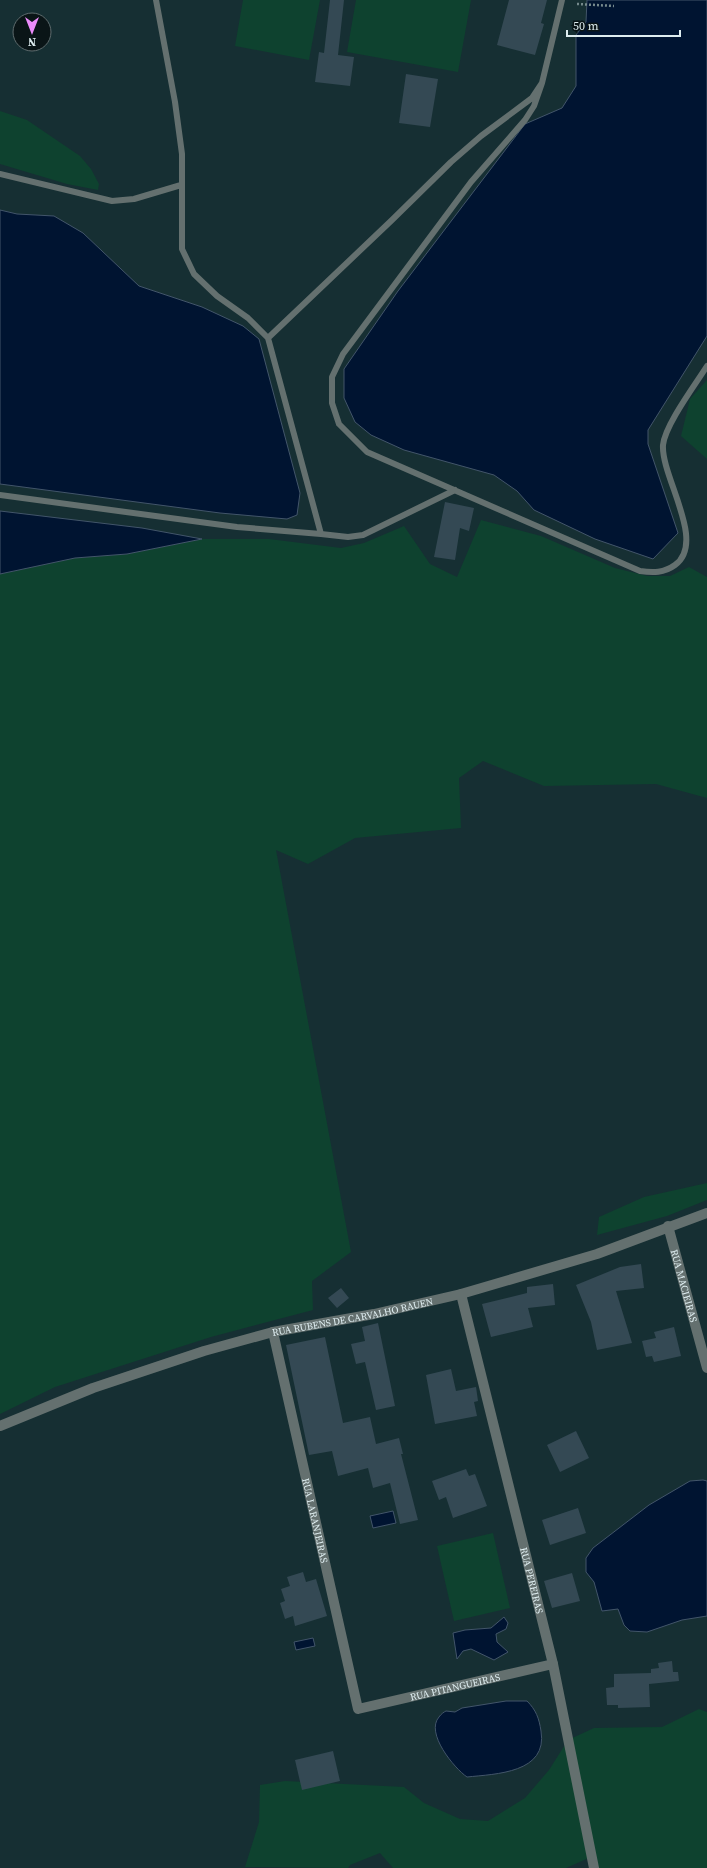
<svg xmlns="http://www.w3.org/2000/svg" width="707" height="1868" font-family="'Source Serif 4',serif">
<rect width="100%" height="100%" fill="#162f33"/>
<path fill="#0e422f" d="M 243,0 L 320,0 L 309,60 L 235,46 Z
M 356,0 L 471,0 L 458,72 L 347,52 Z
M 0,111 L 27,120 L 80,156 L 91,169 L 99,184 L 98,190 L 67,184 L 0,164 Z
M 707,380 L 707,459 L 681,436 L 690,399 Z
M 481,520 L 541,536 L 615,568 L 647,576 L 670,576 L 689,567 L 707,577 L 707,798 L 656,784 L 544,786 L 483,761 L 459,778 L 461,828 L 355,838 L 308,864 L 276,850 L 351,1252 L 312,1281 L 313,1310 L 211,1337 L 55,1387 L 0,1414 L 0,574 L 75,558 L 127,554 L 202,539 L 269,539 L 341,548 L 364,543 L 404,526 L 430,564 L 457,577 Z
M 707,1183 L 707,1200 L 667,1216 L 597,1235 L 599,1217 L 644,1197 Z
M 493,1533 L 510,1608 L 454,1621 L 437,1546 Z
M 699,1709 L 707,1712 L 707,1868 L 594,1868 L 591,1857 L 566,1868 L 393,1868 L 380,1853 L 350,1865 L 348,1868 L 245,1867 L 259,1822 L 260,1785 L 285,1781 L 404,1787 L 424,1803 L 460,1819 L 488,1821 L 525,1798 L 549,1770 L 568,1740 L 594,1728 L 662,1727 Z"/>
<path fill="#001431" stroke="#42556a" d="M 587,0 L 707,0 L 707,336 L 648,430 L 648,444 L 678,533 L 653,559 L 595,539 L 534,510 L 517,491 L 494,475 L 404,450 L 371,435 L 355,422 L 344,398 L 344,369 L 398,291 L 525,124 L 562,108 L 576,86 L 576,35 L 586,22 Z
M 0,210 L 17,214 L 54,216 L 83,233 L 139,286 L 202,307 L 243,326 L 259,339 L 300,493 L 297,515 L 287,519 L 220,513 L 0,484 Z
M 0,511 L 142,528 L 202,539 L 127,554 L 75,558 L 0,574 Z
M 703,1480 L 707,1481 L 707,1616 L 682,1620 L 647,1632 L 630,1631 L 624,1625 L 618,1609 L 602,1611 L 594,1582 L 586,1572 L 586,1558 L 593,1548 L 649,1505 L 690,1481 Z
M 393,1511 L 396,1523 L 373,1528 L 370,1516 Z
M 504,1617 L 508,1623 L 506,1629 L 496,1634 L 497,1642 L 508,1652 L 494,1660 L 471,1649 L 463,1651 L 457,1659 L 453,1633 L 465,1630 L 491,1628 Z
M 313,1638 L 315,1646 L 296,1650 L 294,1642 Z
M 506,1701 L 527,1701 C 536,1710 539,1718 541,1731 C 548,1773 496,1774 467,1777 C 454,1768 425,1733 439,1717 C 441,1714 444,1712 446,1711 L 455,1712 L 462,1708 Z"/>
<path fill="#344954" d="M 330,0 L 344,0 L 338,55 L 354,57 L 350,86 L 315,82 L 319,52 L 324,53 Z
M 509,0 L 547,0 L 541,23 L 544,24 L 535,55 L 497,45 Z
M 406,74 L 438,79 L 430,127 L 399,123 Z
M 445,502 L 474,508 L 469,531 L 460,528 L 455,560 L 434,557 Z
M 641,1264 L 644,1288 L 616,1291 L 632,1343 L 597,1350 L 591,1322 L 576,1285 L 620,1267 Z
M 553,1284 L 555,1305 L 528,1308 L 533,1327 L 491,1337 L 482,1304 L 527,1293 L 527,1287 Z
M 341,1288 L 349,1298 L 337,1308 L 328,1298 Z
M 378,1323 L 395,1406 L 376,1410 L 365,1362 L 356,1364 L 351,1344 L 365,1341 L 362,1327 Z
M 674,1327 L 681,1356 L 654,1362 L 652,1356 L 646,1357 L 642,1341 L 656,1338 L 654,1332 Z
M 325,1337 L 343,1423 L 370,1417 L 376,1444 L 399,1438 L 403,1454 L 401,1454 L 418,1520 L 400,1524 L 390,1483 L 373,1488 L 368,1468 L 338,1476 L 332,1451 L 309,1455 L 286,1345 Z
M 451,1369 L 456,1391 L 476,1387 L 478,1401 L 474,1402 L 477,1416 L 435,1424 L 426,1375 Z
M 576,1431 L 589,1458 L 560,1472 L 547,1445 Z
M 466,1469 L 469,1476 L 475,1474 L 487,1506 L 453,1518 L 446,1497 L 439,1500 L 432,1481 Z
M 578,1508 L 586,1533 L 550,1545 L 542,1520 Z
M 303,1572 L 306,1582 L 316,1579 L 327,1616 L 295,1626 L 293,1616 L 285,1619 L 280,1603 L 285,1601 L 281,1589 L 290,1586 L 287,1577 Z
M 572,1573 L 580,1601 L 552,1608 L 544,1581 Z
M 672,1661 L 673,1672 L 678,1672 L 679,1681 L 649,1684 L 650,1707 L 618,1708 L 618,1705 L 607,1705 L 606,1688 L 614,1687 L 614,1674 L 651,1673 L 651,1669 L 659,1668 L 658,1663 Z
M 333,1751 L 340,1781 L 302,1790 L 295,1760 Z"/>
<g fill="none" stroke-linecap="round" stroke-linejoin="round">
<path stroke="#768a8d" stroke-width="2.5" stroke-dasharray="2 2" stroke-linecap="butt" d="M 577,4 L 614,6"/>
<path stroke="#64706f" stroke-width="6" d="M 542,83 L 534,106 L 525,120 L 471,182 L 343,354 L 332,377 L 332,403 L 339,424 L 367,452 L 640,571 C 653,573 664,573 675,565 C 707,542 661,477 663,445 C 665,425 695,385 707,366
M 0,174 L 112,201 L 134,199 L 181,185
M 268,338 L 392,220 L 451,162 L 481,136 L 532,98 L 542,83 L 562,0
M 0,495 L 237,527 L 321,534 L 268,338 L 248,318 L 217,296 L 194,274 L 182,249 L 182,154 L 175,102 L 156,0
M 321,534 L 348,537 L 363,535 L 455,490"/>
<g stroke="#64706f" stroke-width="10">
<path id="s1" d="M 668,1226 L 707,1368"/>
<path id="s2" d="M 461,1294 L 553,1664 L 594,1868"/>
<path id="s3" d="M 273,1332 L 358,1709 L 553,1664"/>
<path id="s4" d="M 0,1426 L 93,1388 L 204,1351 L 273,1332 L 374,1314 L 461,1294 L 597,1254 L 707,1213"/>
</g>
</g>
<g text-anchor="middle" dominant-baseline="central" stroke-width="4" stroke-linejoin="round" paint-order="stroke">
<g font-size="10" fill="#ddecef" stroke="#0a1517">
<text stroke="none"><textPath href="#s1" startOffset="62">RUA MACIEIRAS</textPath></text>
<text stroke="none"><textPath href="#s4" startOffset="370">RUA RUBENS DE CARVALHO RAUEN</textPath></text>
<text stroke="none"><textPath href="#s3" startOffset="193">RUA LARANJEIRAS</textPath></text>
<text stroke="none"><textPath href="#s2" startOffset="295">RUA PEREIRAS</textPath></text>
<text stroke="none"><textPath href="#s3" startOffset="486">RUA PITANGUEIRAS</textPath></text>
</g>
</g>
<g transform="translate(32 32) rotate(180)"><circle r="19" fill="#0a1517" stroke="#5e6b6d"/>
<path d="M0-3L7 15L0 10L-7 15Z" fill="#ec8cfb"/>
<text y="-6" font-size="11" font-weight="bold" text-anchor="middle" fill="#ddecef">N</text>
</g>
<path d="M567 30v6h113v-6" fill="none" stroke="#ddecef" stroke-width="2"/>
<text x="573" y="30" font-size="12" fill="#ddecef" stroke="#0a1517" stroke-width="3" paint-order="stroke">50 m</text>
</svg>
